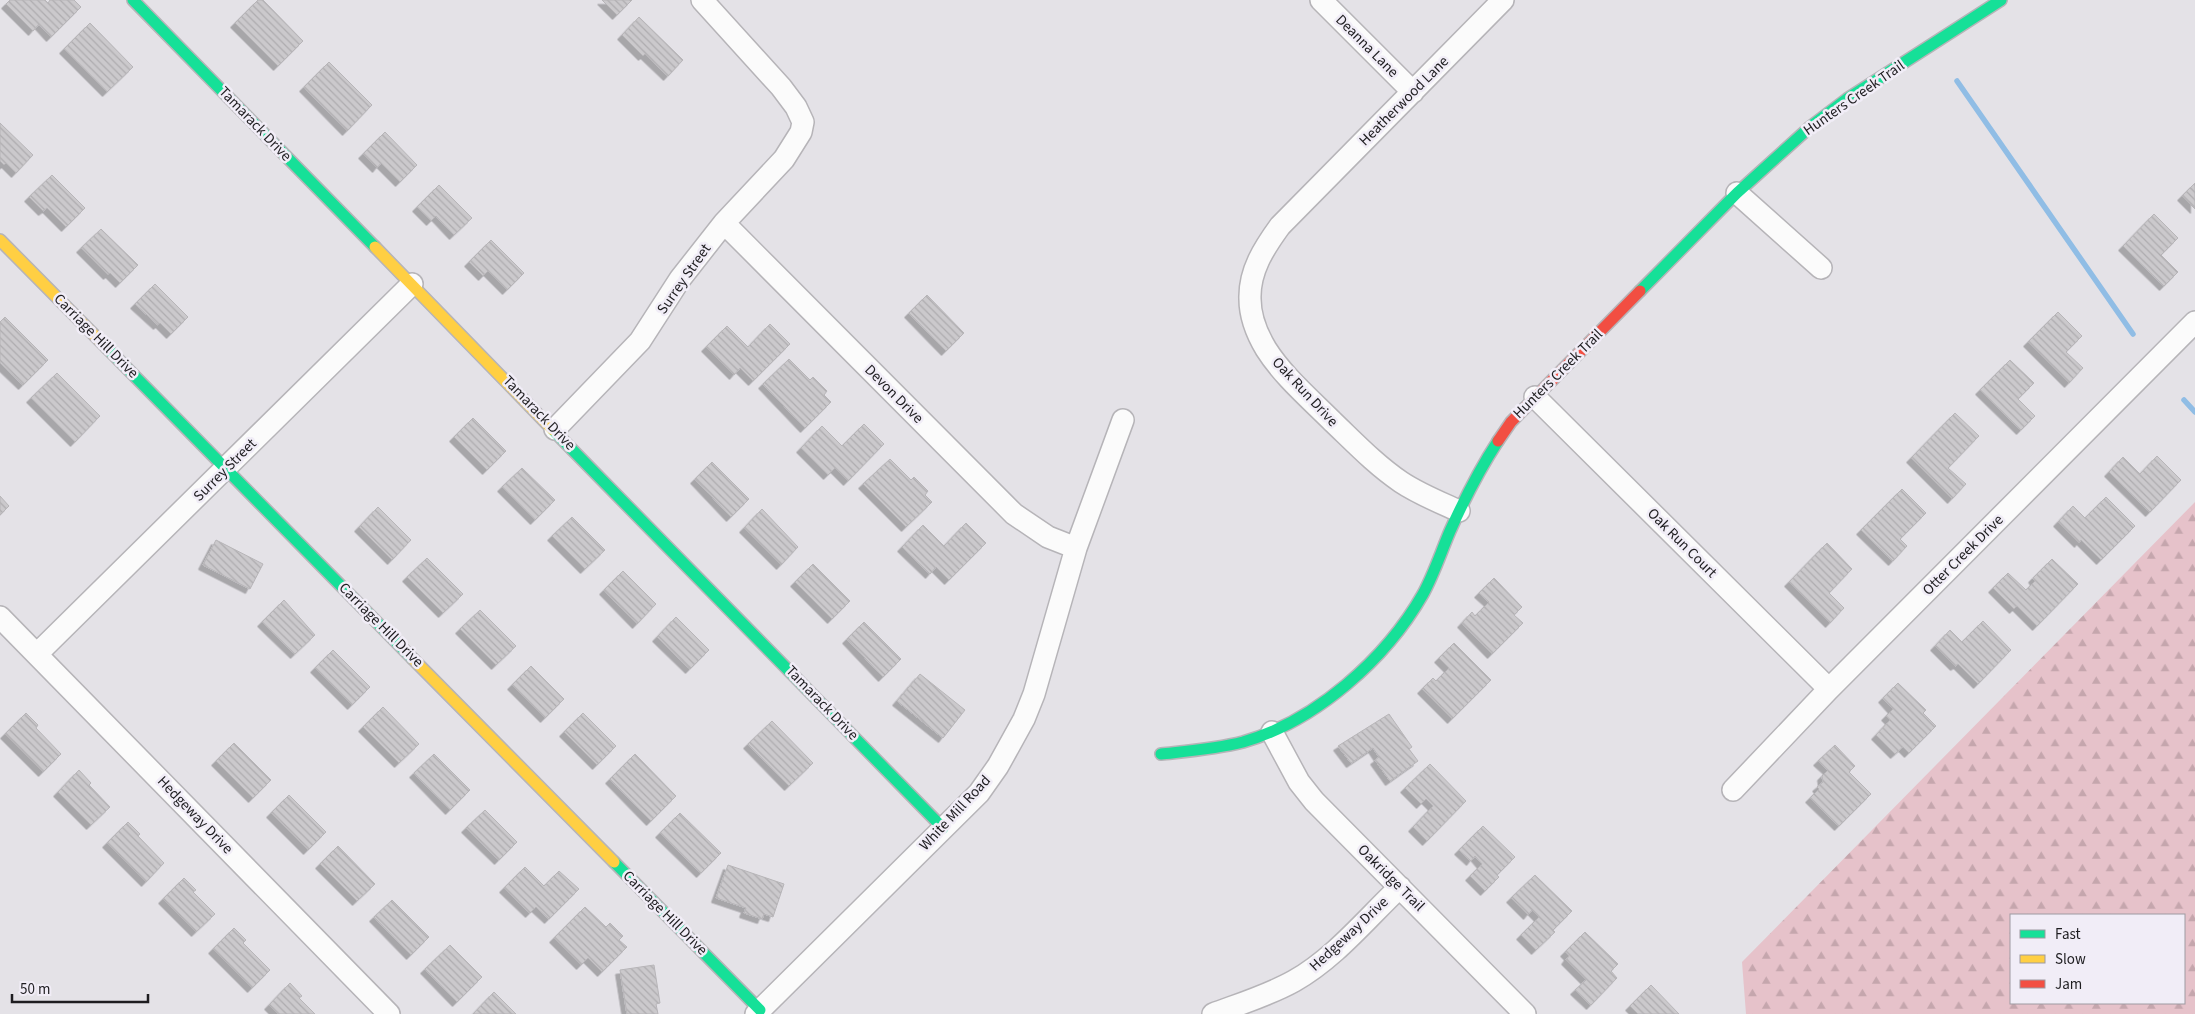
<svg xmlns="http://www.w3.org/2000/svg" width="2195" height="1014" font-family="'Source Sans 3',sans-serif">
<defs>
<pattern id="forest-firs" width="22" height="20" patternUnits="userSpaceOnUse" patternTransform="scale(1.25)"><rect width="22" height="20" fill="#e6c2ca"/><path d="M5 1l3.5 6h-7zM16 11l3.5 6h-7z" fill="#c5a6ad"/></pattern>
<pattern id="building-back-hatch" width="6" height="6" patternUnits="userSpaceOnUse" patternTransform="scale(1.25)"><rect width="6" height="6" fill="#cbc9cc"/><path d="M-1 5l2 2M0 0l6 6M5-1l2 2" fill="none" stroke="#aeacaf"/></pattern>
<filter id="shadow"><feDropShadow dx="-4.5" dy="4.5" stdDeviation="0" flood-color="#0004"/></filter>
</defs>
<rect width="100%" height="100%" fill="#e4e2e7"/>
<path fill="url(#forest-firs)" fill-rule="evenodd" d="M 2195,502 L 2195,1014 L 1746,1014 L 1742,962 ZM 2011,915 L 2184,915 L 2184,1003 L 2011,1003 Z"/>
<g fill="none" stroke-linecap="round" stroke-linejoin="round">
<path stroke="#90bde5" stroke-width="5.5" d="M 1957,81 L 2133,334
M 2184,400 L 2195,412"/>
</g>
<path fill="url(#building-back-hatch)" stroke="#b7b5b8" filter="url(#shadow)" d="M 10,0 L 45,0 L 48,3 L 50,0 L 74,0 L 81,7 L 51,37 L 39,24 L 33,31 L 6,4 Z
M 258,0 L 263,0 L 303,41 L 278,66 L 235,23 Z
M 602,0 L 632,0 L 617,15 Z
M 639,17 L 683,60 L 668,76 L 645,54 L 643,56 L 622,35 Z
M 90,23 L 133,67 L 107,92 L 64,49 Z
M 329,62 L 372,105 L 347,131 L 304,87 Z
M 0,123 L 33,155 L 16,173 L 6,163 L 4,165 L 0,161 Z
M 385,132 L 417,165 L 400,182 L 381,163 L 377,168 L 363,154 Z
M 52,175 L 85,208 L 66,227 L 47,208 L 43,211 L 29,197 Z
M 2195,183 L 2195,209 L 2182,196 Z
M 439,185 L 472,218 L 454,235 L 436,216 L 431,221 L 417,207 Z
M 2154,214 L 2178,238 L 2161,255 L 2178,272 L 2164,286 L 2123,246 Z
M 101,229 L 138,265 L 120,283 L 110,273 L 108,275 L 81,248 Z
M 491,240 L 524,273 L 507,290 L 488,271 L 483,276 L 469,262 Z
M 155,284 L 188,317 L 171,334 L 160,323 L 158,325 L 135,304 Z
M 927,295 L 964,333 L 946,351 L 909,313 Z
M 2058,312 L 2082,336 L 2066,352 L 2083,368 L 2069,383 L 2028,342 Z
M 5,317 L 48,360 L 23,385 L 0,363 L 0,322 Z
M 770,324 L 790,344 L 753,381 L 740,368 L 734,375 L 706,347 L 727,326 L 748,347 Z
M 789,359 L 810,380 L 813,377 L 827,391 L 824,395 L 831,402 L 805,428 L 763,384 Z
M 2010,360 L 2034,383 L 2018,399 L 2035,416 L 2021,430 L 1980,390 Z
M 57,373 L 100,416 L 75,442 L 31,398 Z
M 1955,413 L 1979,436 L 1948,468 L 1966,484 L 1952,499 L 1911,458 Z
M 473,418 L 506,451 L 487,470 L 454,437 Z
M 864,424 L 884,444 L 848,481 L 835,468 L 828,475 L 801,448 L 822,426 L 842,446 Z
M 2157,456 L 2181,480 L 2150,512 L 2109,472 L 2123,457 L 2140,474 Z
M 890,459 L 911,480 L 914,477 L 928,491 L 925,495 L 932,502 L 906,527 L 863,484 Z
M 712,462 L 749,499 L 731,517 L 695,479 Z
M 522,468 L 555,500 L 535,520 L 502,487 Z
M 1902,489 L 1926,513 L 1900,539 L 1907,546 L 1893,561 L 1861,530 Z
M 0,496 L 9,506 L 0,515 Z
M 2106,497 L 2135,526 L 2101,560 L 2081,540 L 2079,543 L 2058,522 L 2073,506 L 2085,518 Z
M 378,507 L 411,540 L 392,560 L 359,527 Z
M 762,509 L 798,547 L 781,565 L 744,528 Z
M 572,517 L 605,550 L 585,569 L 552,536 Z
M 966,523 L 986,543 L 949,580 L 936,567 L 930,574 L 902,547 L 923,525 L 944,546 Z
M 216,540 L 263,564 L 250,589 L 203,565 Z
M 1827,543 L 1852,569 L 1829,593 L 1844,608 L 1830,623 L 1789,582 Z
M 427,558 L 463,594 L 443,613 L 407,577 Z
M 2052,559 L 2078,584 L 2037,626 L 2017,606 L 2014,609 L 1993,588 L 2008,573 L 2026,590 L 2035,581 L 2033,578 Z
M 813,564 L 850,601 L 832,619 L 795,582 Z
M 623,571 L 656,604 L 637,624 L 604,590 Z
M 1494,578 L 1522,607 L 1514,615 L 1523,623 L 1492,654 L 1462,623 L 1472,612 L 1475,616 L 1489,602 L 1479,593 Z
M 284,600 L 315,635 L 295,654 L 262,622 Z
M 480,610 L 516,646 L 496,665 L 460,629 Z
M 676,617 L 709,650 L 690,669 L 657,637 Z
M 1983,621 L 2011,650 L 1978,684 L 1958,664 L 1955,666 L 1935,646 L 1950,630 L 1962,642 Z
M 864,622 L 901,659 L 883,677 L 847,639 Z
M 1454,643 L 1491,680 L 1452,719 L 1422,689 L 1433,678 L 1436,681 L 1449,668 L 1439,658 Z
M 333,650 L 370,687 L 352,705 L 315,668 Z
M 531,666 L 564,699 L 545,718 L 512,685 Z
M 920,674 L 965,710 L 943,738 L 897,701 Z
M 1898,683 L 1926,710 L 1923,713 L 1936,726 L 1909,753 L 1903,747 L 1895,754 L 1876,735 L 1890,720 L 1886,716 L 1893,709 L 1883,698 Z
M 383,707 L 419,744 L 399,763 L 363,727 Z
M 26,713 L 38,725 L 36,728 L 61,754 L 43,772 L 5,734 Z
M 583,713 L 616,746 L 597,765 L 564,732 Z
M 1389,714 L 1412,747 L 1409,749 L 1418,761 L 1390,781 L 1375,760 L 1379,757 L 1373,748 L 1351,763 L 1338,746 Z
M 772,721 L 813,763 L 789,786 L 748,744 Z
M 234,743 L 271,780 L 253,798 L 216,761 Z
M 1835,745 L 1855,766 L 1849,772 L 1871,794 L 1839,826 L 1810,798 L 1819,789 L 1817,787 L 1823,782 L 1822,776 L 1828,770 L 1818,761 Z
M 434,754 L 470,790 L 450,810 L 414,773 Z
M 635,754 L 676,796 L 651,821 L 610,779 Z
M 1430,764 L 1466,801 L 1427,841 L 1413,827 L 1433,806 L 1426,799 L 1421,804 L 1405,788 Z
M 79,770 L 91,783 L 89,785 L 110,807 L 91,825 L 58,792 Z
M 289,795 L 326,832 L 308,850 L 271,813 Z
M 485,810 L 517,842 L 499,860 L 466,828 Z
M 680,813 L 721,853 L 701,873 L 660,833 Z
M 128,822 L 140,834 L 138,836 L 164,863 L 146,882 L 107,843 Z
M 1483,826 L 1515,857 L 1497,875 L 1499,877 L 1485,891 L 1470,876 L 1482,864 L 1475,856 L 1471,861 L 1459,850 Z
M 338,846 L 375,884 L 357,901 L 320,864 Z
M 728,865 L 784,884 L 773,917 L 764,914 L 762,919 L 744,913 L 746,908 L 716,898 Z
M 525,867 L 544,886 L 559,871 L 579,889 L 549,919 L 536,907 L 530,913 L 504,888 Z
M 1535,875 L 1572,911 L 1553,930 L 1555,932 L 1536,950 L 1521,935 L 1539,917 L 1532,910 L 1528,915 L 1511,898 Z
M 184,878 L 196,890 L 193,892 L 215,914 L 196,932 L 163,899 Z
M 392,900 L 429,937 L 411,955 L 374,917 Z
M 585,907 L 606,927 L 610,923 L 623,936 L 619,940 L 627,947 L 602,972 L 588,958 L 581,965 L 554,938 Z
M 234,928 L 246,940 L 243,943 L 270,970 L 252,988 L 213,949 Z
M 1585,932 L 1618,964 L 1611,971 L 1617,978 L 1591,1005 L 1575,990 L 1586,980 L 1566,960 L 1569,956 L 1565,952 Z
M 450,945 L 482,977 L 457,1002 L 425,969 Z
M 654,965 L 660,1003 L 656,1004 L 658,1014 L 627,1014 L 620,970 Z
M 290,983 L 302,996 L 299,998 L 315,1014 L 278,1014 L 269,1005 Z
M 1651,985 L 1679,1014 L 1638,1014 L 1630,1006 Z
M 494,992 L 516,1014 L 473,1014 Z"/>
<g fill="none" stroke-linecap="round" stroke-linejoin="round">
<g stroke="#b6b4b8" stroke-width="24">
<path id="street" d="M 1321,0 L 1413,92
M 1737,193 L 1821,268
M 724,223 L 1014,514 L 1048,537 L 1076,548
M 1535,397 L 1829,689
M 555,429 L 640,341 L 680,279 L 724,223 L 784,159 L 801,132 L 803,122 L 796,107 L 781,87 L 702,0
M 1459,511 C 1439,502 1419,494 1401,482 C 1376,465 1355,443 1333,422 C 1310,399 1283,376 1266,349 C 1257,334 1250,316 1250,299 C 1249,271 1264,248 1280,226 L 1503,0
M 0,617 L 389,1014
M 37,654 L 412,284
M 1272,732 L 1299,782 L 1314,801 L 1525,1014
M 1733,790 L 1829,689 L 2195,322
M 756,1014 L 979,793 L 998,766 L 1024,719 L 1034,694 L 1076,548 L 1123,420
M 1213,1014 C 1240,1004 1269,995 1294,981 C 1335,958 1367,918 1400,887"/>
</g>
<g stroke="#b6b4b8" stroke-width="14">
<path id="fast" d="M 133,0 L 375,247
M 1640,291 L 1737,193 L 1810,127 L 1847,99 L 2001,0
M 107,348 L 413,659
M 553,430 L 943,828
M 1161,754 C 1189,751 1216,749 1243,742 C 1316,721 1386,659 1423,594 C 1434,574 1441,552 1450,531 C 1464,500 1479,470 1498,441
M 614,862 L 760,1010"/>
</g>
<g stroke="#b6b4b8" stroke-width="14">
<path id="slow" d="M 0,240 L 107,348
M 375,247 L 553,430
M 413,659 L 614,862"/>
</g>
<g stroke="#b6b4b8" stroke-width="14">
<path id="jam" d="M 1498,441 L 1511,422 L 1640,291"/>
</g>
<use href="#street" stroke="#fbfbfb" stroke-width="21"/>
<use href="#fast" stroke="#16e098" stroke-width="11"/>
<use href="#slow" stroke="#ffcf43" stroke-width="11"/>
<use href="#jam" stroke="#f24e42" stroke-width="11"/>
</g>
<g text-anchor="middle" dominant-baseline="central" stroke-width="5" stroke-linejoin="round" paint-order="stroke">
<g font-size="15" fill="#1e1d20" stroke="#f1edf7">
<text transform="translate(1367 46) rotate(45)">Deanna Lane</text>
<text transform="translate(1854 98) rotate(-35)">Hunters Creek Trail</text>
<text transform="translate(1404 101) rotate(-45)">Heatherwood Lane</text>
<text transform="translate(255 124) rotate(46)">Tamarack Drive</text>
<text transform="translate(684 279) rotate(-55)">Surrey Street</text>
<text transform="translate(96 336) rotate(45)">Carriage Hill Drive</text>
<text transform="translate(1558 374) rotate(-45)">Hunters Creek Trail</text>
<text transform="translate(1305 392) rotate(47)">Oak Run Drive</text>
<text transform="translate(894 394) rotate(45)">Devon Drive</text>
<text transform="translate(539 413) rotate(46)">Tamarack Drive</text>
<text transform="translate(225 470) rotate(-45)">Surrey Street</text>
<text transform="translate(1682 543) rotate(45)">Oak Run Court</text>
<text transform="translate(1963 555) rotate(-45)">Otter Creek Drive</text>
<text transform="translate(381 625) rotate(45)">Carriage Hill Drive</text>
<text transform="translate(822 703) rotate(46)">Tamarack Drive</text>
<text transform="translate(955 813) rotate(-47)">White Mill Road</text>
<text transform="translate(195 815) rotate(46)">Hedgeway Drive</text>
<text transform="translate(1391 878) rotate(45)">Oakridge Trail</text>
<text transform="translate(665 913) rotate(45)">Carriage Hill Drive</text>
<text transform="translate(1349 934) rotate(-43)">Hedgeway Drive</text>
</g>
</g>
<rect x="2010" y="914" width="175" height="90" fill="#f1edf7" stroke="#9d9aa1"/>
<rect x="2020" y="930" width="25" height="8" fill="#16e098" stroke="#9d9aa1"/>
<text x="2055" y="939" font-size="15" fill="#1e1d20">Fast</text>
<rect x="2020" y="955" width="25" height="8" fill="#ffcf43" stroke="#9d9aa1"/>
<text x="2055" y="964" font-size="15" fill="#1e1d20">Slow</text>
<rect x="2020" y="980" width="25" height="8" fill="#f24e42" stroke="#9d9aa1"/>
<text x="2055" y="989" font-size="15" fill="#1e1d20">Jam</text>
<path d="M12 994v8h136v-8" fill="none" stroke="#1e1d20" stroke-width="2.5"/>
<text x="20" y="994" font-size="15" fill="#1e1d20" stroke="#f1edf7" stroke-width="4" paint-order="stroke">50 m</text>
</svg>
